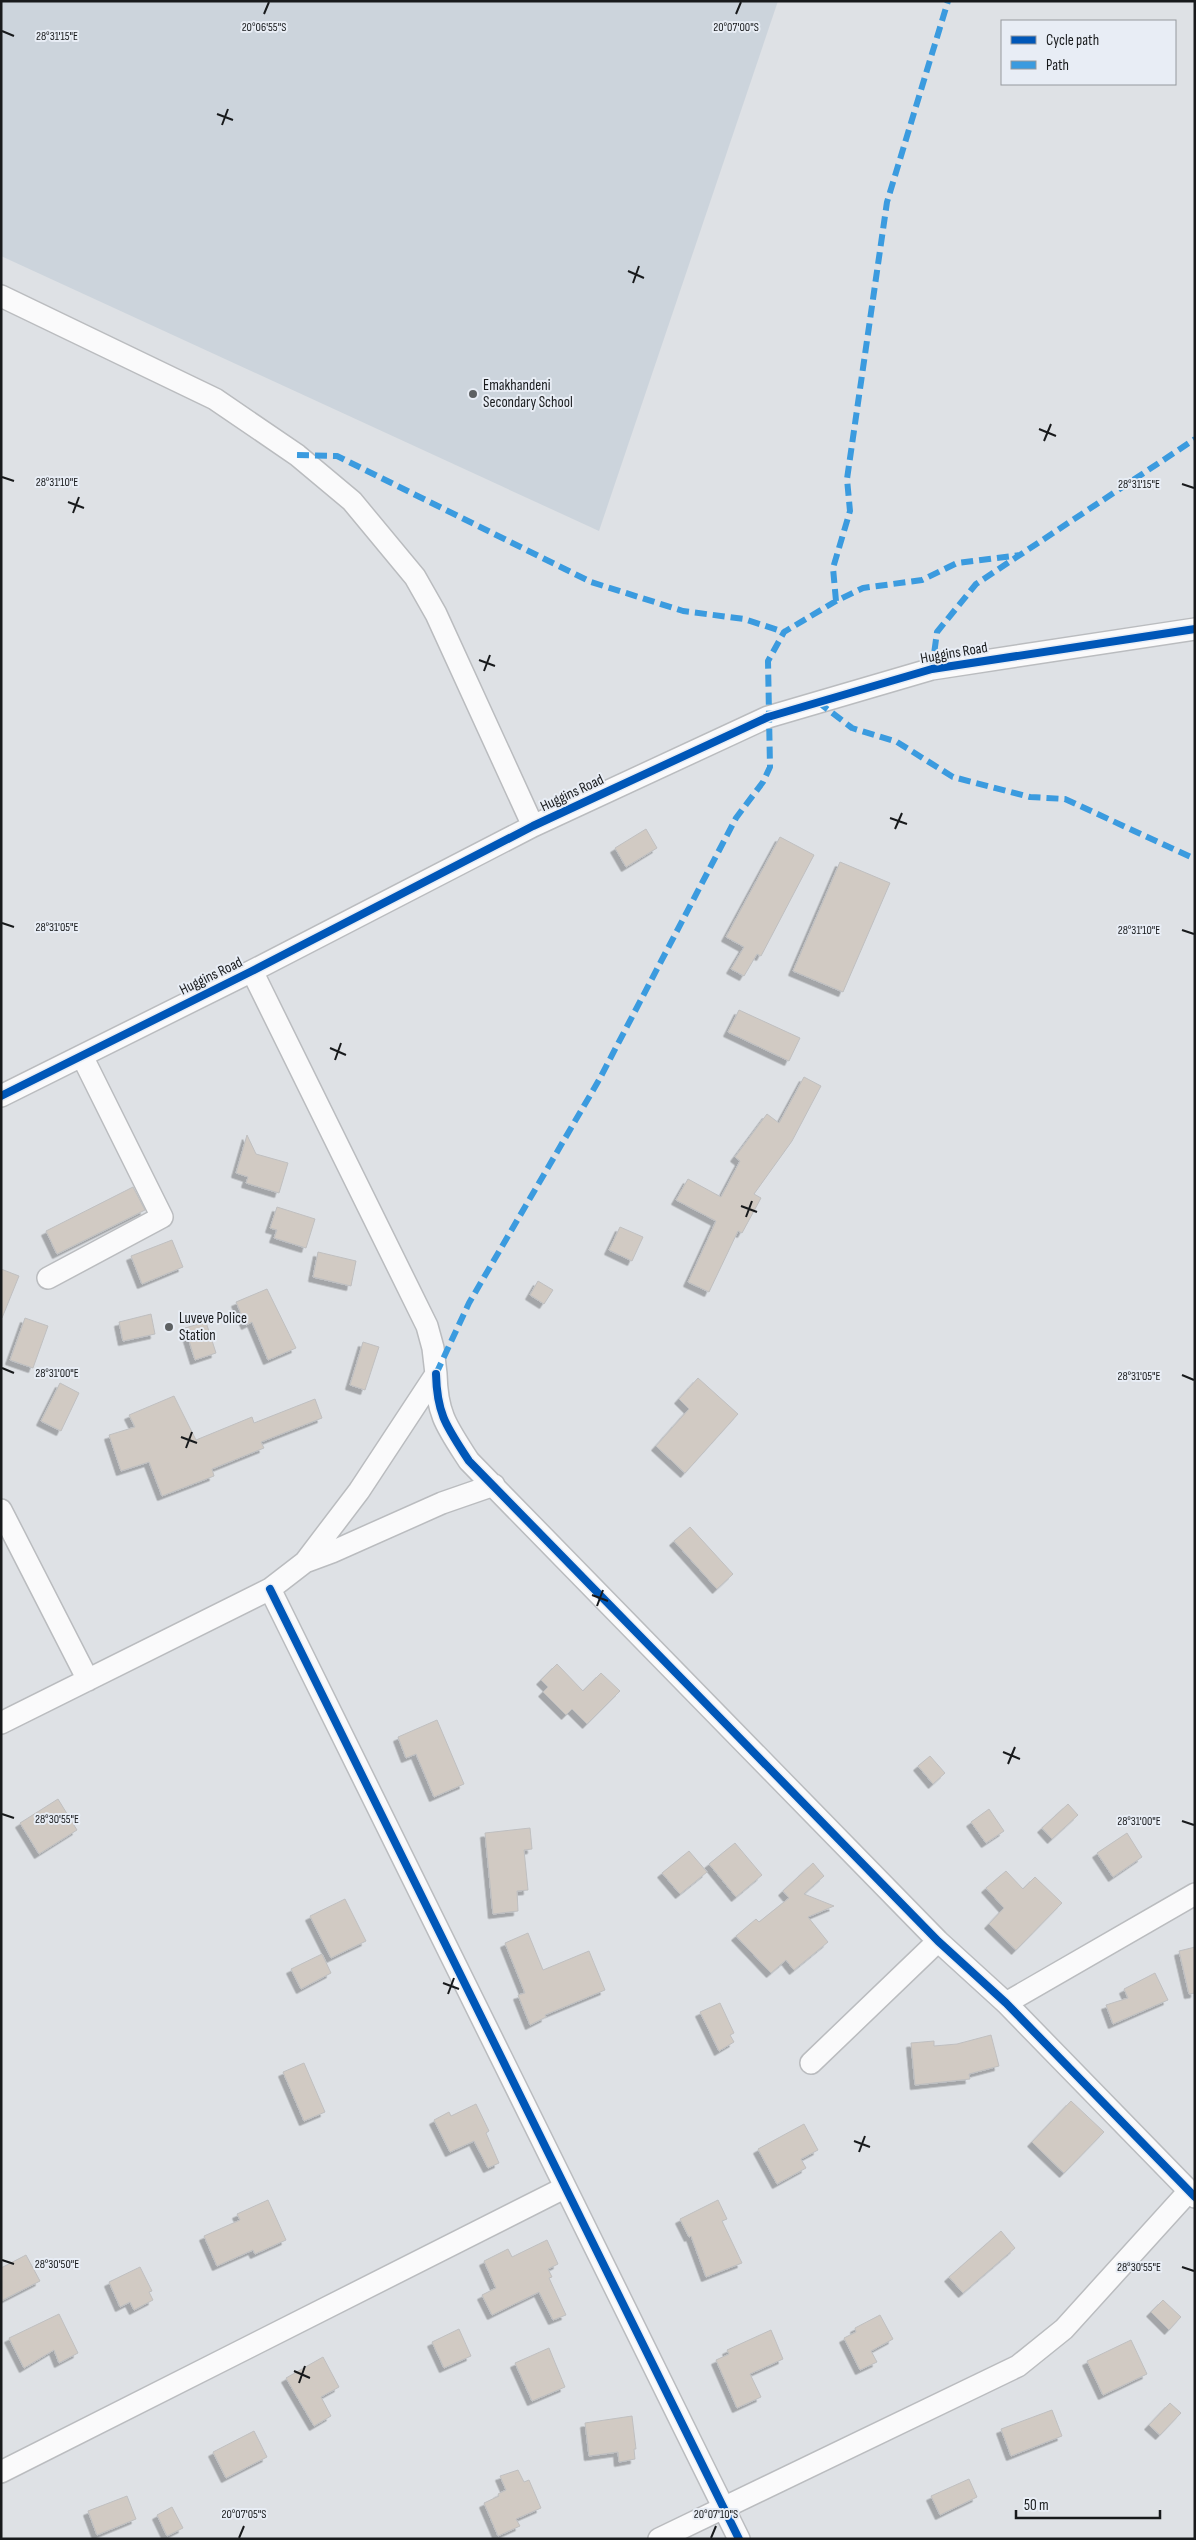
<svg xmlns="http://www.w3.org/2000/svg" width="1196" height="2540" font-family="'Sofia Sans Condensed',sans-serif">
<defs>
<filter id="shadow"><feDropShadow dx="-4.5" dy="4.5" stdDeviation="0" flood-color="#0004"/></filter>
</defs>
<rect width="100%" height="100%" fill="#dee1e5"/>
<path fill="#ccd4dc" d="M 1,1 L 778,1 L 599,531 L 1,256 Z"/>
<path fill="#d1cac3" stroke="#bfbfc0" filter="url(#shadow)" d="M 646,829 L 657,848 L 626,867 L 615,848 Z
M 780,837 L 814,855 L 761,956 L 757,954 L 744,976 L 731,969 L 744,947 L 726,937 Z
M 840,862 L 890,883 L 843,992 L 793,971 Z
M 739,1010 L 800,1038 L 789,1061 L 728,1032 Z
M 804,1077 L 821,1086 L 792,1141 L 754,1194 L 761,1198 L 742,1233 L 738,1231 L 709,1292 L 688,1282 L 716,1221 L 676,1200 L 688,1179 L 721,1197 L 740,1161 L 735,1157 L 767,1114 L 779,1123 Z
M 247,1135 L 256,1154 L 288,1163 L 279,1193 L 246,1183 L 248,1177 L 236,1173 Z
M 133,1187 L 145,1210 L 57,1254 L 46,1231 Z
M 277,1207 L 315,1219 L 306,1248 L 274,1238 L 277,1230 L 270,1228 Z
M 620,1227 L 643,1237 L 632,1261 L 609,1250 Z
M 172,1240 L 183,1267 L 142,1284 L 131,1256 Z
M 318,1252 L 356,1261 L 351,1286 L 313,1277 Z
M 1,1269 L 19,1276 L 2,1318 L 1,1318 Z
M 538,1281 L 553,1290 L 544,1304 L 530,1295 Z
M 267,1289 L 296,1348 L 268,1360 L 252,1322 L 246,1325 L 236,1302 Z
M 151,1314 L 155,1334 L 123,1341 L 119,1322 Z
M 25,1318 L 48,1326 L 33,1368 L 10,1360 Z
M 206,1322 L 216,1353 L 195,1360 L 185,1328 Z
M 363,1342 L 379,1347 L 365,1390 L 350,1385 Z
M 698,1378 L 738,1414 L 685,1473 L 656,1446 L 689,1409 L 679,1399 Z
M 60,1383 L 79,1393 L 61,1431 L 41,1421 Z
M 174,1396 L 196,1440 L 252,1417 L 254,1423 L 315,1399 L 322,1418 L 261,1442 L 264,1448 L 212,1469 L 214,1476 L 162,1496 L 149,1462 L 121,1471 L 109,1435 L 135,1427 L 129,1415 Z
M 690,1527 L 733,1574 L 717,1589 L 674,1541 Z
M 557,1664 L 583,1691 L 601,1673 L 620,1691 L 587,1724 L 572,1709 L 566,1715 L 543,1692 L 548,1687 L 541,1680 Z
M 437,1720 L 464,1784 L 434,1797 L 416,1754 L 406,1758 L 398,1737 Z
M 930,1756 L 945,1773 L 933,1784 L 918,1766 Z
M 58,1799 L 77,1830 L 39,1854 L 20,1823 Z
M 1068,1804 L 1078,1815 L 1052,1839 L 1042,1828 Z
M 989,1809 L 1004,1831 L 986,1843 L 971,1822 Z
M 530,1828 L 532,1849 L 524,1850 L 528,1890 L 517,1891 L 518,1911 L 493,1914 L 485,1833 Z
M 1127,1833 L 1142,1857 L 1113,1877 L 1097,1853 Z
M 735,1843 L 762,1875 L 736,1897 L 709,1864 Z
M 689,1851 L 707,1872 L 680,1894 L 662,1873 Z
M 813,1863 L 824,1876 L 804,1894 L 834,1906 L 808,1917 L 828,1942 L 794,1970 L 786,1960 L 771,1973 L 736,1936 L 756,1919 L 759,1922 L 789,1898 L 783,1891 Z
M 1006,1871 L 1023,1889 L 1035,1877 L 1062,1903 L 1016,1950 L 989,1924 L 1004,1908 L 986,1888 Z
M 345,1899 L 366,1941 L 331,1958 L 310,1916 Z
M 528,1933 L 543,1970 L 589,1951 L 605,1990 L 545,2015 L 546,2017 L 530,2025 L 518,1995 L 525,1993 L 505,1943 Z
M 1195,1947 L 1195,1993 L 1189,1994 L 1179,1951 Z
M 322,1954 L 331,1973 L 301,1989 L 291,1969 Z
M 1155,1973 L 1168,2000 L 1113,2024 L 1106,2005 L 1128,1998 L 1124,1989 Z
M 720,2003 L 734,2033 L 730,2035 L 734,2042 L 719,2051 L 700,2012 Z
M 991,2035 L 999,2066 L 969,2074 L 970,2079 L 915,2085 L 911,2043 L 934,2041 L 934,2046 L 957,2044 Z
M 304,2063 L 325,2112 L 304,2121 L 283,2072 Z
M 1071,2101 L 1104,2132 L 1064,2173 L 1032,2142 Z
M 476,2104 L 489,2131 L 486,2133 L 499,2163 L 488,2168 L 474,2141 L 450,2152 L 434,2120 L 449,2112 L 451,2116 Z
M 804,2124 L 818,2150 L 801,2159 L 806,2168 L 777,2184 L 758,2149 Z
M 268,2200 L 286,2240 L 255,2254 L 253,2250 L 217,2266 L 204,2236 L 240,2220 L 237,2214 Z
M 718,2200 L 727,2219 L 722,2221 L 742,2263 L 706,2277 L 691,2236 L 689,2237 L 680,2219 Z
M 1001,2231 L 1015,2248 L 963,2293 L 949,2277 Z
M 547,2240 L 558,2264 L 548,2269 L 552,2277 L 549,2278 L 566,2315 L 553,2320 L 539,2292 L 492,2315 L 482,2295 L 496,2288 L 484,2261 L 508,2249 L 512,2257 Z
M 26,2255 L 40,2281 L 1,2301 L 1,2268 Z
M 140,2267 L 152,2291 L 149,2292 L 153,2300 L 134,2310 L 130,2302 L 120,2307 L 109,2282 Z
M 1163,2300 L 1181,2317 L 1169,2330 L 1151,2312 Z
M 59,2314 L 78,2353 L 59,2363 L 54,2350 L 24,2368 L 9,2338 Z
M 880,2315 L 893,2339 L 871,2351 L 877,2362 L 860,2370 L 844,2338 L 856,2332 L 855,2328 Z
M 459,2329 L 471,2356 L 444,2368 L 432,2342 Z
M 771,2330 L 783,2359 L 750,2374 L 761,2397 L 737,2408 L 716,2360 L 729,2354 L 727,2350 Z
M 1131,2340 L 1147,2374 L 1103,2395 L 1087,2361 Z
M 549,2348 L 565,2387 L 532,2401 L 515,2363 Z
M 323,2357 L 339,2387 L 321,2397 L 331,2416 L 314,2426 L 286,2378 Z
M 1170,2403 L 1181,2413 L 1160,2435 L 1149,2425 Z
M 1052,2410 L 1062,2436 L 1011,2456 L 1001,2429 Z
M 632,2416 L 636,2449 L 634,2449 L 635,2459 L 619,2462 L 618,2452 L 589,2456 L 585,2423 Z
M 254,2431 L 267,2457 L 226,2478 L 213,2452 Z
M 518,2470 L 524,2482 L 529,2480 L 541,2508 L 516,2519 L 520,2526 L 498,2536 L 484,2503 L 499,2496 L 498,2494 L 506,2490 L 500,2476 Z
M 969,2479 L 977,2497 L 940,2515 L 931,2496 Z
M 127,2496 L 136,2519 L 97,2535 L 88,2511 Z
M 172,2507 L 183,2528 L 167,2536 L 157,2515 Z"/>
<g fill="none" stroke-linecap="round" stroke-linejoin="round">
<g stroke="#babcbf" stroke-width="24">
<path id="minor" d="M 1,296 L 215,399 L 297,455 L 352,501 L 415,577 L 436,614 L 533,826
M 1,1096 L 252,971 L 533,826 L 768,717 L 932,669 L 1195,629
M 48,1278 L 162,1217 L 82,1056
M 436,1374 C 437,1415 447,1427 469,1461 L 938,1941 L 1006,2003 L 1195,2197
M 1,1510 L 88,1680
M 305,1562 L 332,1552 L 442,1503 L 494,1485
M 270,1589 L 739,2539
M 1,1723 L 270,1589 L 305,1562 L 359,1491 L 436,1374 L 433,1348 L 427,1326 L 252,971
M 1006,2003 L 1195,1894
M 811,2063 L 938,1941
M 1,2472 L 564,2188
M 659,2539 L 1018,2366 L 1064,2329 L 1189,2191"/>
</g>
<use href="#minor" stroke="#fafafb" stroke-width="21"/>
<path stroke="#3b9bdf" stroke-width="6" stroke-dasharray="12 6" stroke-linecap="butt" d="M 297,455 L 337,456 L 591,582 L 683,611 L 744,619 L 784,632
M 836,601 L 833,568 L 850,511 L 847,479 L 887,202 L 948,1
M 932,669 L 937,632 L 976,584 L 1195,439
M 818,702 L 852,728 L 897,742 L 953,777 L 1030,797 L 1065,799 L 1195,859
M 436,1374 L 469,1303 L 599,1080 L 736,818 L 763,782 L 770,767 L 768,661 L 784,632 L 836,601 L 863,588 L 922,580 L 957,563 L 1020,555"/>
<g stroke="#e8edf5" stroke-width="11">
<path id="cycleway" d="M 1,1096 L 252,971 L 533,826 L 768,717 L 932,669 L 1195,629
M 436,1374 C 437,1415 447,1427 469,1461 L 938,1941 L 1006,2003 L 1195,2197
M 270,1589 L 739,2539"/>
</g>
<use href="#cycleway" stroke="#0057b8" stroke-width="8"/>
</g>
<path fill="none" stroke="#181a1c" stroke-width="2" d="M 264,14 L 269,2M 736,14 L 741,2M 2,31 L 14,36M 217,114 L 233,120M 222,125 L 228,109M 628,271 L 644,278M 633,283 L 639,266M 1039,429 L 1056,436M 1044,441 L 1051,424M 2,477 L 14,481M 1182,484 L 1194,488M 68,502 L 84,508M 73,513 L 79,497M 479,660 L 495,666M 484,671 L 490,655M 890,818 L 907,824M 895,829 L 902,813M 2,923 L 14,927M 1182,930 L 1194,934M 330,1048 L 346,1055M 335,1060 L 341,1043M 741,1206 L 757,1212M 746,1217 L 752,1201M 2,1368 L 14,1373M 1182,1375 L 1194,1380M 181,1437 L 197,1443M 186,1448 L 192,1432M 592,1595 L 608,1601M 597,1606 L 603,1590M 1003,1752 L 1020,1759M 1008,1764 L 1015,1747M 2,1814 L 14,1818M 1182,1821 L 1194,1825M 443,1983 L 459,1989M 448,1994 L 454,1978M 854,2141 L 870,2147M 859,2152 L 865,2136M 2,2260 L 14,2264M 1182,2267 L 1194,2271M 294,2371 L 310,2378M 299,2383 L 305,2366M 239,2538 L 244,2526M 711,2538 L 716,2526"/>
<g fill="#5d6062" stroke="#e8edf5" stroke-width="2">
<circle cx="473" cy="394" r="5"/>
<circle cx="169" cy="1327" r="5"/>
</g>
<g text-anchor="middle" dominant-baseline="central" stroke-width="4" stroke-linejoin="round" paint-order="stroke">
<g font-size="15" fill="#181a1c" stroke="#e8edf5" text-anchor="start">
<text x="483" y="385">Emakhandeni<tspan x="483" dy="17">Secondary School</tspan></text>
<text x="179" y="1318">Luveve Police<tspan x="179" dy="17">Station</tspan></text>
</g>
<g font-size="15" fill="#181a1c" stroke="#e8edf5">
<text transform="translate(954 653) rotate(-10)">Huggins Road</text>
<text transform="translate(572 793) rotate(-25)">Huggins Road</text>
<text transform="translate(211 976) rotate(-26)">Huggins Road</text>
</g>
</g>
<g font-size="12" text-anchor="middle" fill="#181a1c" stroke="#e8edf5" stroke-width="4" stroke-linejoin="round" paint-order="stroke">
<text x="264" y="31">20°06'55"S</text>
<text x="736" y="31">20°07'00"S</text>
<text x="57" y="40">28°31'15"E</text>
<text x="57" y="486">28°31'10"E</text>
<text x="1139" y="488">28°31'15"E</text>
<text x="57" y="931">28°31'05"E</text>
<text x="1139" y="934">28°31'10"E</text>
<text x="57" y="1377">28°31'00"E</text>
<text x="1139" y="1380">28°31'05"E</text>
<text x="57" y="1823">28°30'55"E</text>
<text x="1139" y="1825">28°31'00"E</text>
<text x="57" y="2268">28°30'50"E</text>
<text x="1139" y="2271">28°30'55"E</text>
<text x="244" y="2518">20°07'05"S</text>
<text x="716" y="2518">20°07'10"S</text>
</g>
<rect width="1196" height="2540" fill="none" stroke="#181a1c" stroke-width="5"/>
<rect x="1001" y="20" width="175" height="65" fill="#e8edf5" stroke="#95999e"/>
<rect x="1011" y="36" width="25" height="8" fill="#0057b8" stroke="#95999e"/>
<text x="1046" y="45" font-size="15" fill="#181a1c">Cycle path</text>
<rect x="1011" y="61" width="25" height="8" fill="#3b9bdf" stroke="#95999e"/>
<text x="1046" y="70" font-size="15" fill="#181a1c">Path</text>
<path d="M1016 2510v8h144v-8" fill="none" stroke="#181a1c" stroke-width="2.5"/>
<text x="1024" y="2510" font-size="15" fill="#181a1c" stroke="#e8edf5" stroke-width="4" paint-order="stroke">50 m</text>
</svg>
